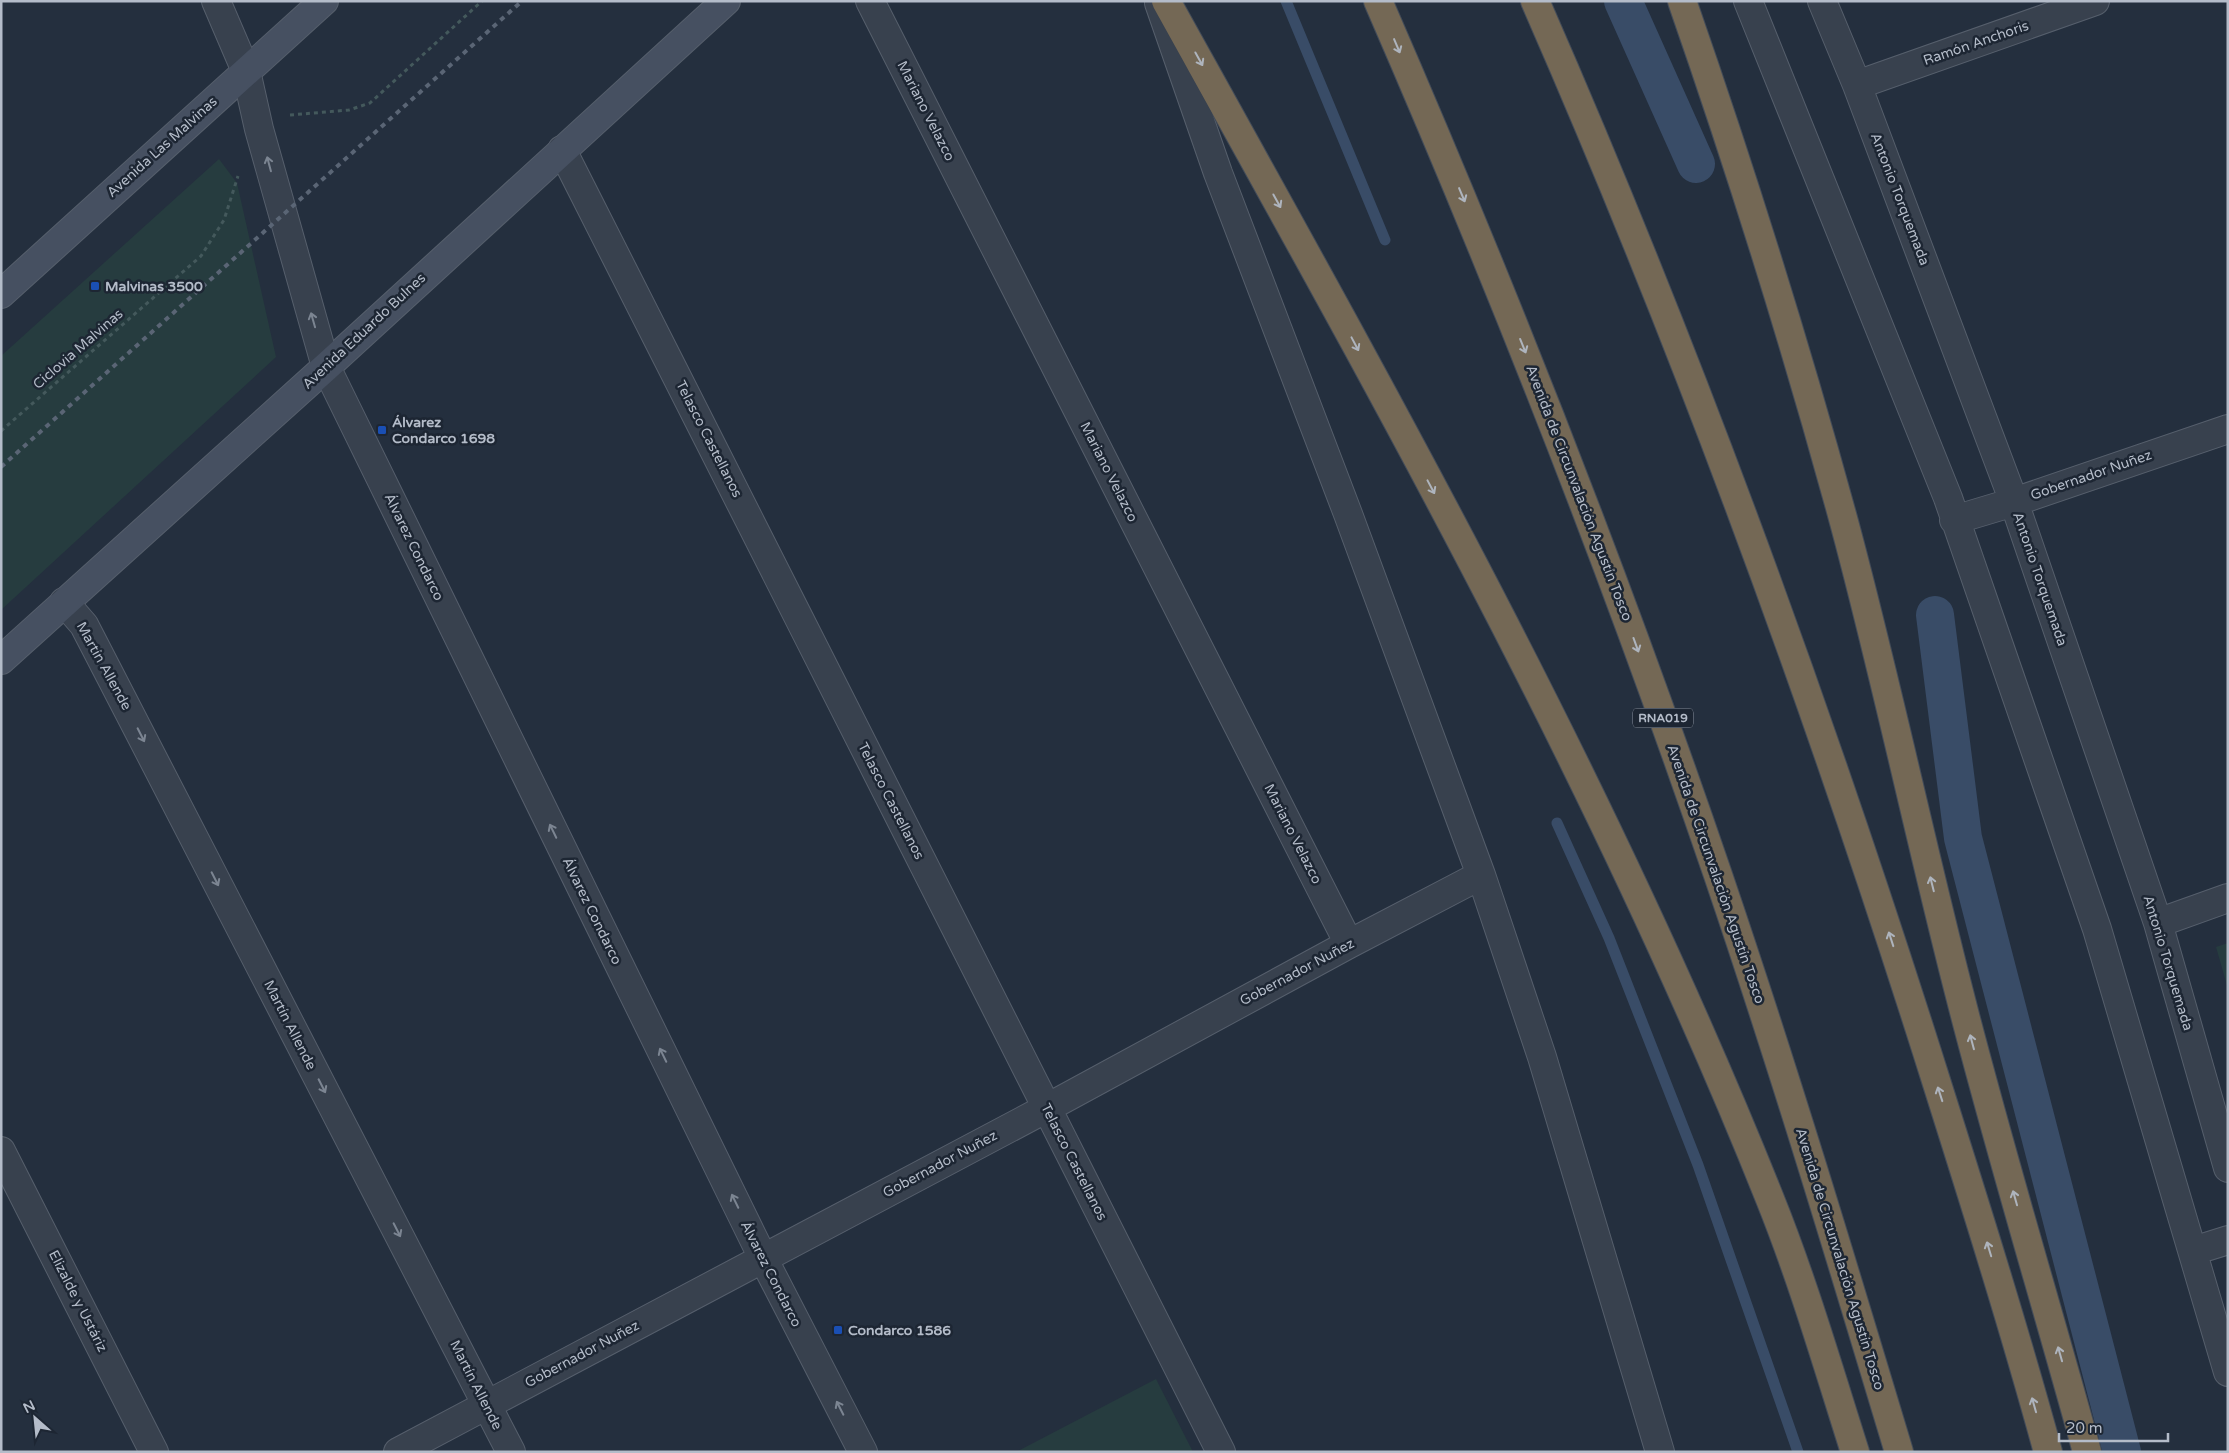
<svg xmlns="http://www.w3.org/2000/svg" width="2229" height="1453" font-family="'Varela Round',sans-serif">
<rect width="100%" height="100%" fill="#242f3e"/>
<path fill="#263c3f" d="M 219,159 L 237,183 L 276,357 L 1,610 L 1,356 Z
M 2228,943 L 2228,989 L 2216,947 Z
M 1156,1379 L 1193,1452 L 1016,1452 Z"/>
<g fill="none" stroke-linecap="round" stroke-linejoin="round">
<path stroke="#394c67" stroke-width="11" d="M 1286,1 L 1385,240
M 1557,823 L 1609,938 L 1698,1165 L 1798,1452"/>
<path stroke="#394c67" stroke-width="38" d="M 1623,1 L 1696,164
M 1935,615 L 1963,838 L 2122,1452"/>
<g stroke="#565f6c" stroke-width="30">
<path id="street" d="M 216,1 L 246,71 L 259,129 L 326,367 L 763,1258 L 863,1452
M 870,1 L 1349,944
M 1748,1 L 1948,498 L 2097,929 L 2228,1372
M 1822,1 L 1857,85 L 2014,502 L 2158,923 L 2228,1168
M 1159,3 L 1218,173 L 1348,514 L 1481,875 L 1542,1057 L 1660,1452
M 1857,85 L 2095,1
M 562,150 L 1221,1452
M 1954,520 L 2014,502 L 2228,429
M 64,602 L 84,625 L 511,1452
M 2158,923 L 2228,898
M 1,1151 L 154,1452
M 2193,1251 L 2228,1240
M 398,1452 L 1047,1108 L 1349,944 L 1481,875"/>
</g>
<g stroke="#565f6c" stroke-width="30">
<path id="secondary" d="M 1,294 L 324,1
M 1,660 L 326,367 L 726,1"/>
</g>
<g stroke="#434c59" stroke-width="30">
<path id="highway" d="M 1166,1 C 1383,392 1604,783 1770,1199 C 1803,1281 1828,1367 1855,1452
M 1378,1 C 1503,288 1617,579 1718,875 C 1783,1066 1841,1259 1899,1452
M 1535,1 C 1685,343 1814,696 1927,1052 C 1969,1185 2011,1317 2048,1452
M 1682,1 C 1742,173 1796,346 1844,522 C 1886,678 1919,836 1959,992 C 1998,1146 2045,1299 2087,1452"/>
</g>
<path stroke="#44595c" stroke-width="3" stroke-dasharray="4 4" stroke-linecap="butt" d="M 290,115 L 349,110 L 370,103 L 482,1
M 1,431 L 201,256 L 224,220 L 238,176"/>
<use href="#street" stroke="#38414e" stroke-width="28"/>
<use href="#secondary" stroke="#465061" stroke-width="28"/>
<use href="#highway" stroke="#746855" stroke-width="28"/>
<path stroke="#5a6575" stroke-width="4" stroke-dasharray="5 5" stroke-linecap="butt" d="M 1,467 L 522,1"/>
</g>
<defs><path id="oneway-shaft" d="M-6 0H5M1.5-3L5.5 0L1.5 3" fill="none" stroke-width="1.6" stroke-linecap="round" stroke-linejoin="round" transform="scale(1.25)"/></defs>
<g stroke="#aeb4bd">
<use href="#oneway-shaft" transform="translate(1397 46) rotate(67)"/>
<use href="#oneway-shaft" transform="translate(1199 59) rotate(61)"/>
<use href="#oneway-shaft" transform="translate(1462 195) rotate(67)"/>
<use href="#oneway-shaft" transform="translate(1277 201) rotate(61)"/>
<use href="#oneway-shaft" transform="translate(1355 344) rotate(62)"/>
<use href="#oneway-shaft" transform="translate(1523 346) rotate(68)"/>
<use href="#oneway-shaft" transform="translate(1431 487) rotate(62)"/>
<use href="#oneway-shaft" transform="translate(1636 645) rotate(70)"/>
<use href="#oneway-shaft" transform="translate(1932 884) rotate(-104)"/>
<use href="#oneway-shaft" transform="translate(1891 939) rotate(-108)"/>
<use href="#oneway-shaft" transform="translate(1972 1042) rotate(-105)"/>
<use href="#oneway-shaft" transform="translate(1940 1094) rotate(-108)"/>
<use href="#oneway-shaft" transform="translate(2015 1198) rotate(-106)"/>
<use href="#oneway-shaft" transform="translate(1989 1249) rotate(-107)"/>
<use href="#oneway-shaft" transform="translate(2060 1354) rotate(-106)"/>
<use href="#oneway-shaft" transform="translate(2034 1405) rotate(-106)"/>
</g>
<g stroke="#7c8592">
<use href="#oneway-shaft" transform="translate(269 164) rotate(-105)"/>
<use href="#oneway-shaft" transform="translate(313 320) rotate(-106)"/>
<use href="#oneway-shaft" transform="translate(141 735) rotate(63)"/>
<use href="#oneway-shaft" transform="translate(553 831) rotate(-116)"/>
<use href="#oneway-shaft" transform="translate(215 879) rotate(63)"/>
<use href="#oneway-shaft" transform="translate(663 1055) rotate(-116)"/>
<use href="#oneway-shaft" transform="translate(322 1086) rotate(63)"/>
<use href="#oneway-shaft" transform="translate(735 1201) rotate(-116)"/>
<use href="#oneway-shaft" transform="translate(397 1230) rotate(63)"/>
<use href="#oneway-shaft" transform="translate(840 1408) rotate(-117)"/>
</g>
<g fill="#1a4fb4" stroke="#1d2633" stroke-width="2">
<rect x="90" y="281" width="10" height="10" rx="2.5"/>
<rect x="377" y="425" width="10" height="10" rx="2.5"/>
<rect x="833" y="1325" width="10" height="10" rx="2.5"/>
</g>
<g text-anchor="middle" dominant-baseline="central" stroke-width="5" stroke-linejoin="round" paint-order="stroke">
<rect fill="#1d2633" stroke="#878f9c" stroke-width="1" x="1633" y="708.5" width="60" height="19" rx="4"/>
<g font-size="12" font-weight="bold" fill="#b4bcc9">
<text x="1663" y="718">RNA019</text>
</g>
<g font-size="14" fill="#b4bcc9" stroke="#1d2633">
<text transform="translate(1976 43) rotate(-19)">Ramón Anchoris</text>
<text transform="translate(926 111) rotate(63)">Mariano Velazco</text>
<text transform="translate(162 147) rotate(-42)">Avenida Las Malvinas</text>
<text transform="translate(1900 199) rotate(69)">Antonio Torquemada</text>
<text transform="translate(364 331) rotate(-43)">Avenida Eduardo Bulnes</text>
<text transform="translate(78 349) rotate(-41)">Ciclovia Malvinas</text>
<text transform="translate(709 439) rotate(63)">Telasco Castellanos</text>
<text transform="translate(1109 472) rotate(63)">Mariano Velazco</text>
<text transform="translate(2091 475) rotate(-19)">Gobernador Nuñez</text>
<text transform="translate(1579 493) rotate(69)">Avenida de Circunvalación Agustín Tosco</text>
<text transform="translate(414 547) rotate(64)">Álvarez Condarco</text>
<text transform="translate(2040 579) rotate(71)">Antonio Torquemada</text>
<text transform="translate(104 666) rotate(61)">Martín Allende</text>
<text transform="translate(891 801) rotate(63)">Telasco Castellanos</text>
<text transform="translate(1293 834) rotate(63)">Mariano Velazco</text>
<text transform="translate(1716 874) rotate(71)">Avenida de Circunvalación Agustín Tosco</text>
<text transform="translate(592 911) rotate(64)">Álvarez Condarco</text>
<text transform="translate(2168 963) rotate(73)">Antonio Torquemada</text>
<text transform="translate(1297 972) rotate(-28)">Gobernador Nuñez</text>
<text transform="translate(290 1025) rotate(63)">Martín Allende</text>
<text transform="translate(1074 1162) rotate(63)">Telasco Castellanos</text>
<text transform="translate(940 1164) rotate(-28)">Gobernador Nuñez</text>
<text transform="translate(1840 1259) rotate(73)">Avenida de Circunvalación Agustín Tosco</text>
<text transform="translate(771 1274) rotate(63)">Álvarez Condarco</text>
<text transform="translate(78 1301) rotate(63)">Elizalde y Ustáriz</text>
<text transform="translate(582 1354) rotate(-28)">Gobernador Nuñez</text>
<text transform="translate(476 1385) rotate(63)">Martín Allende</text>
</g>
<g font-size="14" font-weight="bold" fill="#b4bcc9" stroke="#1d2633" text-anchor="start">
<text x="105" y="286">Malvinas 3500</text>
<text x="392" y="422">Álvarez<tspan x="392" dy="16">Condarco 1698</tspan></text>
<text x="848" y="1330">Condarco 1586</text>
</g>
</g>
<rect width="2229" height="1453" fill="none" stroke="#b4bcc9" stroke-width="5"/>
<g transform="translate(35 1418) rotate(333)" stroke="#1d2633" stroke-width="4" paint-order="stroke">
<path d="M0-4L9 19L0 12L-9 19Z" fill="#b4bcc9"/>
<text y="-8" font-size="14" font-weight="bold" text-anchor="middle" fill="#b4bcc9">N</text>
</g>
<path d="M2059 1433v8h109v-8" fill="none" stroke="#b4bcc9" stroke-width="2.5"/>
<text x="2066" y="1433" font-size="15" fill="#b4bcc9" stroke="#1d2633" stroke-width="4" paint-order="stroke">20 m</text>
</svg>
